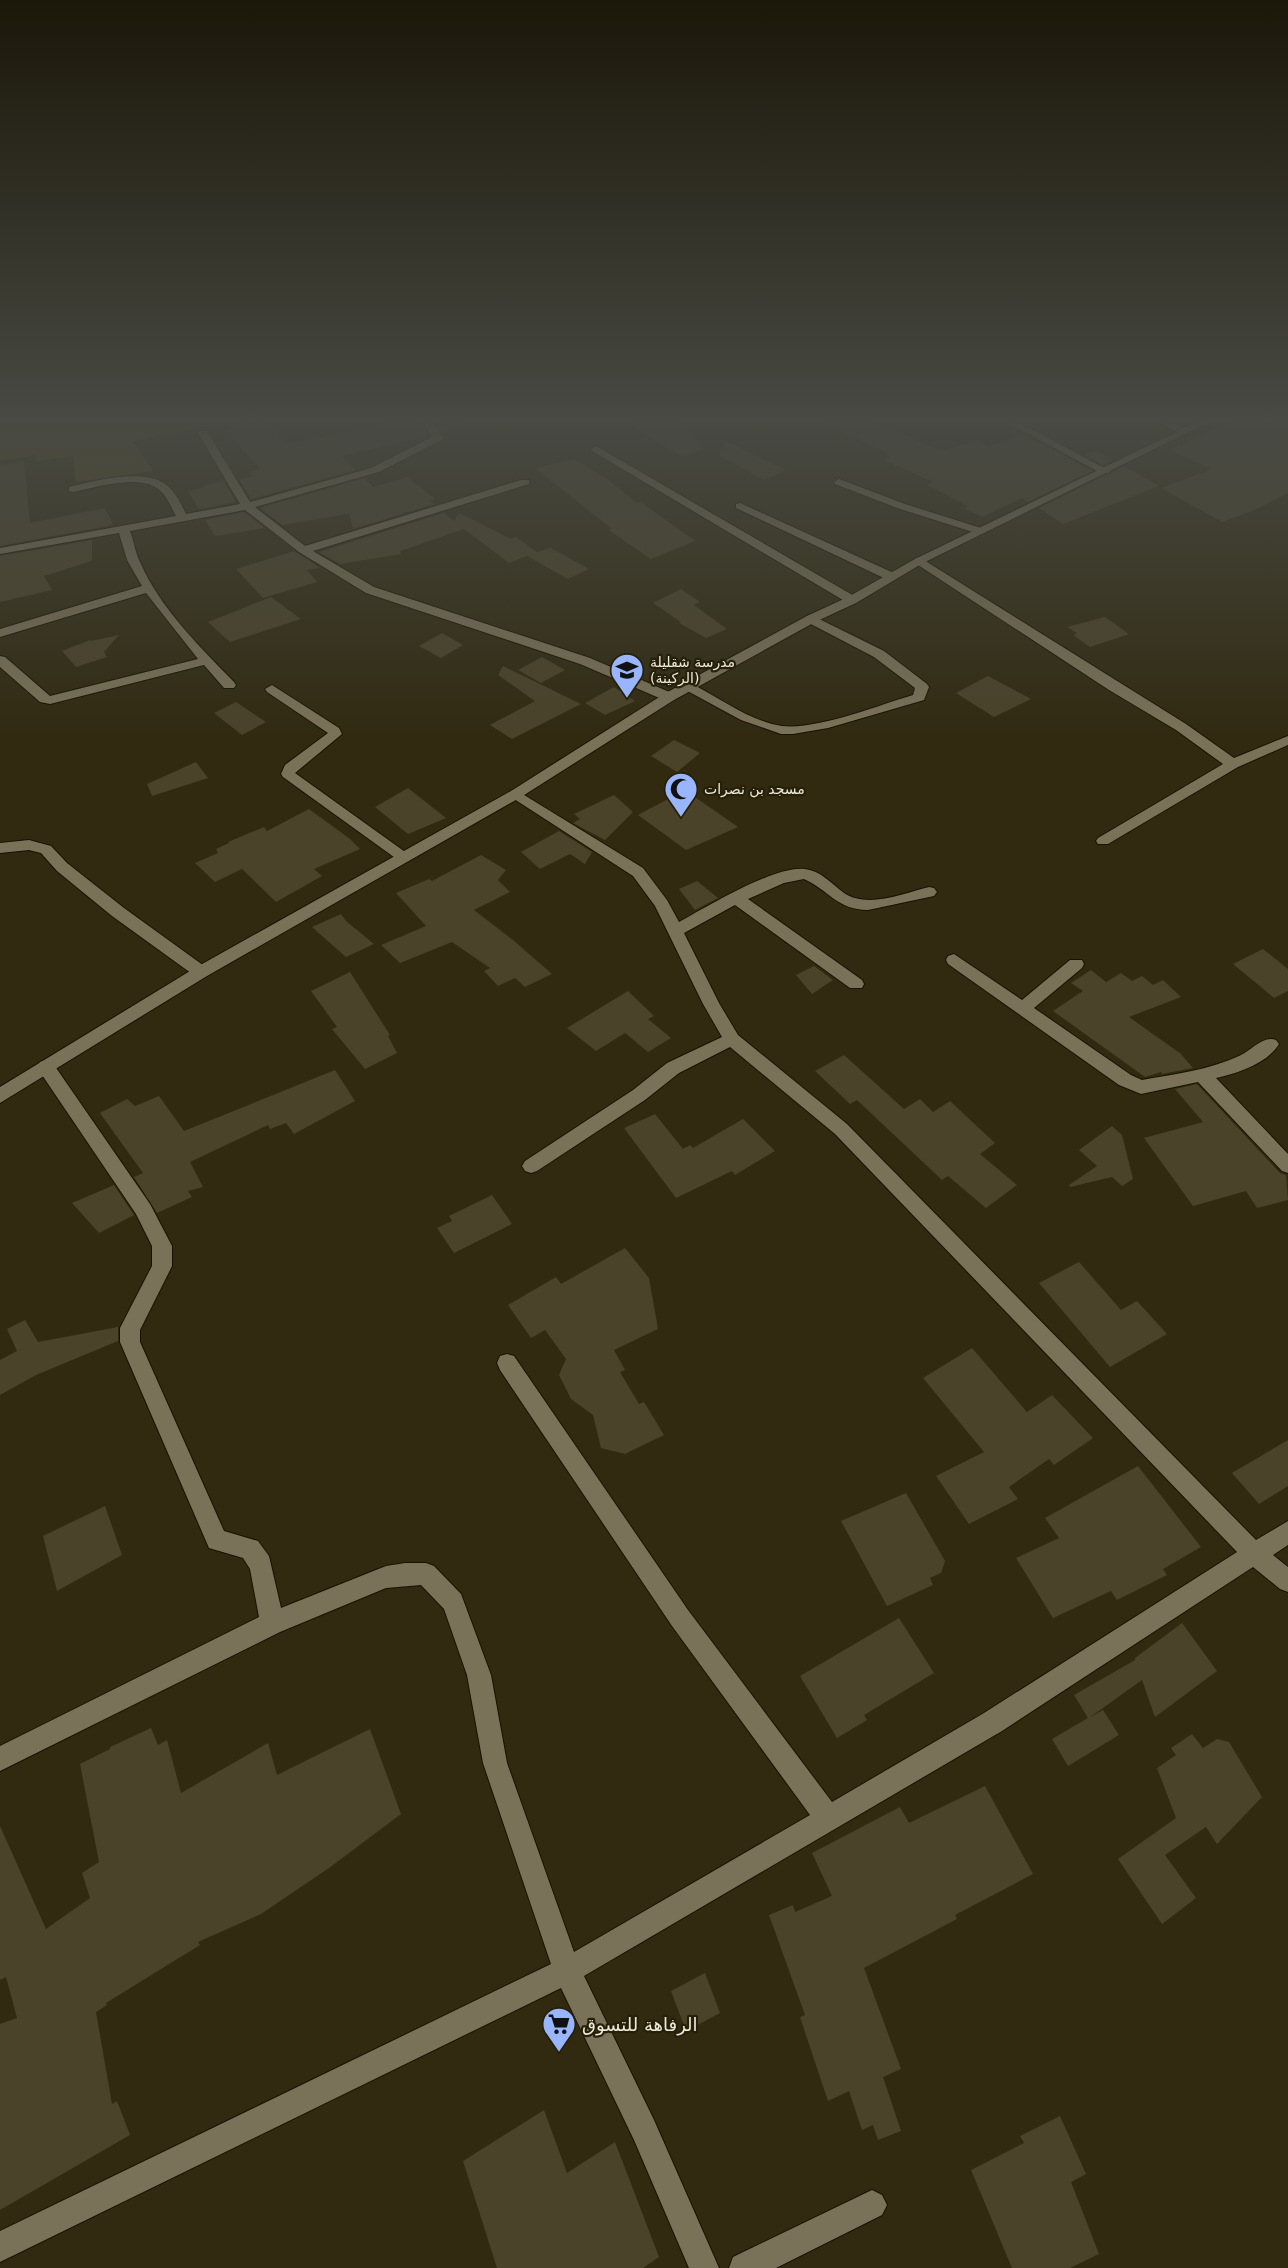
<svg xmlns="http://www.w3.org/2000/svg" width="1288" height="2268" font-family="'DejaVu Sans','Noto Sans Arabic',sans-serif">
<rect width="100%" height="100%" fill="#312a11"/>
<path fill="#534619" d="M 0,420 L 231,420 L 133,441 L 153,471 L 76,482 L 73,456 L 37,461 L 36,455 L 0,461 Z"/>
<path fill="#4a4229" d="M 251,420 L 266,420 L 287,444 L 384,424 L 379,420 L 419,420 L 428,436 L 341,456 L 356,470 L 251,499 L 239,479 L 252,477 L 249,472 L 261,469 L 225,431 L 234,429 L 230,424 Z
M 433,420 L 465,420 L 466,424 L 441,432 Z
M 623,420 L 678,420 L 705,449 L 682,456 Z
M 818,420 L 871,420 L 941,451 L 978,441 L 989,447 L 1024,434 L 1092,471 L 1028,502 L 1022,498 L 982,517 L 965,509 L 968,506 L 927,485 L 933,482 L 884,460 L 891,457 L 885,454 L 888,453 Z
M 1234,420 L 1288,420 L 1288,493 L 1255,510 L 1222,522 L 1161,488 L 1212,469 L 1169,450 Z
M 726,441 L 786,470 L 764,480 L 719,455 Z
M 1097,451 L 1113,460 L 1103,465 L 1085,455 Z
M 574,459 L 607,479 L 637,503 L 641,502 L 695,541 L 651,559 L 609,530 L 612,529 L 535,468 Z
M 24,461 L 30,523 L 105,508 L 113,525 L 0,546 L 0,465 Z
M 1124,466 L 1159,486 L 1063,524 L 1039,508 Z
M 408,477 L 435,499 L 430,501 L 434,504 L 353,529 L 349,514 L 282,525 L 260,508 L 364,478 L 373,487 Z
M 224,482 L 236,502 L 199,509 L 188,491 L 205,487 L 205,485 Z
M 244,512 L 265,528 L 215,536 L 205,520 Z
M 444,513 L 454,521 L 459,513 L 511,539 L 516,537 L 537,552 L 551,548 L 589,569 L 568,579 L 527,556 L 509,563 L 464,529 L 400,551 L 401,554 L 340,564 L 319,552 Z
M 92,540 L 92,561 L 44,576 L 52,590 L 0,602 L 0,556 Z
M 294,551 L 320,568 L 307,570 L 317,582 L 263,598 L 236,569 Z
M 681,589 L 700,602 L 694,605 L 727,629 L 706,638 L 679,623 L 681,622 L 653,603 Z
M 271,597 L 301,619 L 230,642 L 208,622 Z
M 1105,617 L 1129,634 L 1090,647 L 1073,635 L 1077,633 L 1067,627 Z
M 442,633 L 463,645 L 441,658 L 419,646 Z
M 119,635 L 104,652 L 107,657 L 76,667 L 62,651 L 90,640 L 91,641 Z
M 542,657 L 565,670 L 541,683 L 518,670 Z
M 503,666 L 581,704 L 512,739 L 490,725 L 535,701 L 498,675 Z
M 988,676 L 1031,699 L 994,717 L 956,693 Z
M 614,687 L 635,701 L 605,715 L 585,703 Z
M 236,702 L 266,722 L 242,735 L 214,713 Z
M 674,740 L 700,753 L 677,772 L 651,756 Z
M 196,762 L 208,778 L 152,796 L 147,784 Z
M 408,788 L 446,818 L 408,834 L 375,807 Z
M 685,790 L 738,827 L 686,850 L 638,815 Z
M 614,795 L 633,812 L 605,840 L 573,823 L 580,819 L 574,814 Z
M 309,809 L 350,839 L 360,849 L 314,869 L 322,876 L 276,902 L 242,869 L 215,882 L 195,863 L 218,853 L 216,849 L 229,843 L 228,842 L 264,827 L 267,831 Z
M 559,831 L 592,852 L 585,864 L 570,854 L 540,869 L 521,852 Z
M 481,855 L 506,870 L 498,880 L 510,892 L 474,910 L 513,940 L 552,974 L 525,987 L 515,978 L 498,986 L 484,971 L 490,968 L 452,942 L 400,963 L 381,945 L 426,926 L 396,893 L 429,879 L 432,881 Z
M 697,881 L 718,898 L 695,910 L 679,889 Z
M 341,914 L 346,921 L 374,944 L 346,957 L 312,927 Z
M 1263,949 L 1288,969 L 1288,991 L 1274,998 L 1233,964 Z
M 814,966 L 833,980 L 812,994 L 796,975 Z
M 1091,970 L 1106,982 L 1121,973 L 1132,981 L 1142,976 L 1153,985 L 1163,980 L 1181,997 L 1129,1017 L 1181,1054 L 1193,1068 L 1162,1074 L 1161,1072 L 1145,1077 L 1053,1011 L 1083,991 L 1071,983 Z
M 350,972 L 390,1035 L 388,1036 L 397,1053 L 365,1069 L 332,1029 L 337,1027 L 311,991 Z
M 628,991 L 654,1016 L 648,1019 L 671,1038 L 648,1052 L 625,1033 L 596,1051 L 567,1028 Z
M 844,1055 L 904,1109 L 920,1099 L 933,1112 L 950,1101 L 995,1143 L 980,1154 L 1017,1185 L 986,1208 L 948,1176 L 942,1180 L 857,1100 L 850,1104 L 815,1071 Z
M 335,1070 L 355,1101 L 294,1134 L 286,1123 L 270,1129 L 268,1125 L 190,1162 L 203,1187 L 188,1191 L 192,1197 L 157,1213 L 134,1177 L 143,1173 L 100,1113 L 127,1099 L 135,1106 L 159,1096 L 184,1131 Z
M 1197,1084 L 1280,1173 L 1286,1175 L 1288,1200 L 1257,1208 L 1246,1191 L 1193,1206 L 1144,1138 L 1203,1122 L 1175,1089 Z
M 655,1114 L 683,1149 L 690,1145 L 693,1148 L 743,1119 L 775,1151 L 735,1175 L 732,1171 L 676,1198 L 624,1128 Z
M 1112,1126 L 1122,1135 L 1133,1179 L 1122,1186 L 1112,1177 L 1070,1187 L 1069,1185 L 1097,1166 L 1079,1150 Z
M 114,1185 L 134,1215 L 99,1233 L 72,1203 Z
M 492,1195 L 512,1224 L 454,1253 L 437,1228 L 452,1221 L 449,1216 Z
M 625,1248 L 649,1278 L 658,1329 L 614,1350 L 625,1370 L 620,1372 L 639,1404 L 644,1402 L 664,1435 L 625,1454 L 601,1448 L 593,1415 L 571,1399 L 559,1375 L 566,1359 L 545,1330 L 531,1338 L 508,1305 L 556,1277 L 561,1284 Z
M 1079,1262 L 1121,1310 L 1137,1301 L 1167,1334 L 1110,1367 L 1039,1283 Z
M 25,1320 L 38,1342 L 118,1327 L 118,1341 L 36,1375 L 0,1395 L 0,1360 L 17,1351 L 7,1329 Z
M 972,1348 L 1027,1412 L 1052,1395 L 1093,1438 L 1054,1465 L 1049,1459 L 1009,1487 L 1018,1499 L 969,1524 L 936,1476 L 984,1452 L 923,1378 Z
M 1288,1440 L 1288,1486 L 1259,1504 L 1232,1473 Z
M 1138,1466 L 1201,1547 L 1163,1569 L 1167,1575 L 1117,1600 L 1111,1591 L 1053,1618 L 1016,1558 L 1059,1538 L 1045,1518 Z
M 906,1493 L 945,1561 L 941,1573 L 930,1578 L 933,1585 L 887,1606 L 841,1521 Z
M 105,1506 L 122,1555 L 57,1591 L 43,1536 Z
M 899,1618 L 934,1673 L 864,1715 L 867,1720 L 837,1738 L 800,1676 Z
M 1182,1623 L 1217,1671 L 1155,1717 L 1142,1680 L 1089,1718 L 1103,1710 L 1119,1735 L 1068,1766 L 1052,1739 L 1088,1718 L 1074,1695 L 1135,1660 L 1135,1658 Z
M 151,1728 L 158,1745 L 167,1740 L 181,1793 L 268,1743 L 277,1775 L 370,1729 L 401,1814 L 329,1868 L 261,1914 L 198,1942 L 200,1945 L 106,2003 L 107,2005 L 96,2012 L 112,2104 L 117,2101 L 130,2135 L 0,2210 L 0,2024 L 17,2018 L 6,1977 L 0,1980 L 0,1826 L 46,1929 L 90,1898 L 82,1873 L 99,1862 L 80,1764 L 110,1749 L 110,1747 Z
M 1192,1734 L 1203,1748 L 1217,1739 L 1229,1742 L 1262,1797 L 1217,1844 L 1206,1827 L 1165,1855 L 1196,1898 L 1162,1924 L 1118,1859 L 1176,1818 L 1157,1768 L 1176,1755 L 1171,1748 Z
M 985,1786 L 1033,1874 L 955,1915 L 957,1919 L 864,1968 L 901,2069 L 883,2077 L 901,2131 L 878,2140 L 873,2125 L 862,2130 L 849,2091 L 828,2101 L 800,2017 L 805,2015 L 769,1915 L 793,1905 L 795,1912 L 832,1896 L 812,1853 L 900,1807 L 909,1823 Z
M 705,1973 L 720,2013 L 686,2031 L 671,1991 Z
M 544,2110 L 567,2173 L 615,2142 L 659,2257 L 643,2268 L 497,2268 L 463,2161 Z
M 1060,2116 L 1086,2174 L 1071,2182 L 1099,2254 L 1070,2268 L 1012,2268 L 971,2170 L 1024,2143 L 1020,2136 Z"/>
<g fill="none" stroke-linecap="round" stroke-linejoin="round">
<g stroke="#191200" stroke-width="2">
<path id="minor" d="M 43,420 L 57,420 L 52,423 Z
M 421,420 L 431,420 L 443,438 L 442,440 L 379,472 L 255,507 L 305,546 L 521,480 L 529,480 L 529,484 L 313,551 L 374,587 L 590,658 L 674,694 L 676,697 L 674,700 L 664,700 L 580,664 L 366,593 L 299,552 L 245,510 L 130,531 C 134,541 135,552 140,562 C 160,608 199,646 234,682 L 236,685 L 234,688 L 224,688 L 204,665 L 50,704 L 40,702 L 0,667 L 0,656 L 5,657 L 50,696 L 198,659 L 146,593 L 0,637 L 0,629 L 142,586 L 127,560 L 119,533 L 0,554 L 0,548 L 176,516 C 170,505 165,491 153,486 C 133,476 94,488 73,492 L 69,491 L 69,487 C 94,481 143,468 165,484 C 175,491 181,503 186,514 L 240,504 L 198,433 L 199,431 L 207,431 L 250,502 L 371,468 L 432,437 Z
M 1002,420 L 1014,420 L 1110,471 L 1109,473 L 1101,473 Z
M 1154,420 L 1166,420 L 1188,431 L 1179,433 Z
M 596,446 L 856,597 L 858,600 L 852,604 L 848,603 L 592,451 L 591,449 Z
M 839,479 L 905,504 L 984,529 L 986,531 L 984,533 L 976,533 L 897,508 L 835,484 L 834,482 Z
M 740,503 L 896,574 L 898,577 L 892,581 L 888,580 L 736,508 L 736,504 Z
M 919,557 L 1186,724 L 1234,758 L 1288,736 L 1288,745 L 1238,767 L 1108,844 L 1098,844 L 1096,841 L 1098,838 L 1223,764 L 1176,730 L 1109,690 L 915,563 L 915,559 Z
M 811,615 L 884,651 L 927,684 L 929,687 L 924,700 L 828,728 L 793,734 L 781,734 L 741,720 L 682,688 L 689,684 L 694,685 C 721,699 752,722 782,726 C 817,730 879,705 913,695 L 915,688 L 874,657 L 807,622 L 805,619 L 807,616 Z
M 272,685 L 339,728 L 342,734 L 295,773 L 408,854 L 410,857 L 408,860 L 398,860 L 283,777 L 281,774 L 285,765 L 328,733 L 267,692 L 265,689 Z
M 516,790 L 643,868 L 667,900 L 679,922 C 707,907 775,865 805,869 C 821,871 832,884 844,893 C 868,909 904,893 929,887 L 934,888 L 937,892 L 934,896 L 868,910 C 837,910 829,890 804,879 L 784,883 L 748,899 L 862,980 L 864,984 L 862,988 L 850,988 L 735,905 L 684,933 L 719,1003 L 738,1035 L 847,1124 L 1256,1540 L 1288,1521 L 1288,1545 L 1273,1555 L 1288,1567 L 1288,1592 L 1280,1589 L 1253,1567 L 1002,1731 L 584,1976 L 654,2120 L 719,2268 L 689,2268 L 634,2140 L 561,1988 L 0,2262 L 0,2231 L 551,1964 L 483,1763 L 467,1675 L 444,1609 L 421,1585 L 386,1588 L 280,1632 L 0,1771 L 0,1746 L 259,1617 L 250,1569 L 243,1558 L 209,1548 L 120,1342 L 120,1328 L 152,1266 L 152,1246 L 136,1214 L 40,1072 L 37,1067 L 40,1062 L 46,1060 L 52,1062 L 150,1204 L 172,1246 L 172,1266 L 140,1330 L 140,1342 L 224,1531 L 258,1541 L 269,1556 L 281,1608 L 386,1566 L 405,1563 L 426,1563 L 434,1566 L 461,1594 L 491,1675 L 507,1763 L 574,1952 L 810,1815 L 672,1626 L 500,1370 L 497,1363 L 500,1356 L 507,1354 L 514,1356 L 688,1610 L 832,1802 L 984,1713 L 1237,1552 L 835,1134 L 730,1047 L 679,1073 L 645,1100 L 537,1171 L 531,1173 L 525,1171 L 522,1166 L 525,1161 L 633,1090 L 667,1063 L 722,1037 L 703,1004 L 655,906 L 633,876 L 511,797 L 509,794 Z
M 29,840 L 51,846 L 67,863 L 124,908 L 207,968 L 209,972 L 207,976 L 195,976 L 112,916 L 57,871 L 41,853 L 29,850 L 0,853 L 0,843 Z
M 954,954 L 1022,1000 L 1070,960 L 1082,960 L 1084,964 L 1082,968 L 1034,1008 L 1131,1075 L 1142,1080 C 1175,1074 1209,1070 1239,1056 C 1251,1051 1263,1035 1276,1040 L 1279,1044 C 1268,1063 1236,1074 1216,1078 L 1288,1154 L 1288,1173 L 1282,1171 L 1198,1082 L 1141,1094 L 1119,1085 L 948,964 L 946,960 L 948,956 Z
M 872,2190 L 882,2195 L 887,2205 L 882,2215 L 776,2268 L 729,2268 L 733,2257 Z"/>
</g>
<g stroke="#191200" stroke-width="2">
<path id="tertiary" d="M 1201,420 L 1213,420 L 923,563 L 856,603 L 815,622 L 674,700 L 521,797 L 207,976 L 0,1103 L 0,1087 L 195,968 L 511,791 L 664,694 L 807,616 L 848,597 L 915,559 Z"/>
</g>
<use href="#minor" fill="#7a7258" fill-rule="evenodd"/>
<use href="#tertiary" fill="#7a7258" fill-rule="evenodd"/>
</g>
<linearGradient id="sky" x2="0" y2="1"><stop stop-color="#1b1709"/><stop offset="0.57" stop-color="#484a43"/><stop offset="1" stop-color="#484a43" stop-opacity="0"/></linearGradient>
<rect width="1288" height="737" fill="url(#sky)"/>
<defs>
<g id="school-pin" transform="scale(1.725)"><path d="M0 17L-7.5 6A9.5 9.5 0 1 1 7.5 6Z" fill="#98b5fd" stroke="#272008"/><path d="M0-5L7-2L0 1L-7-2ZM-4 1L0 2.5L4 1V4Q0 6-4 4Z" fill="#111"/></g>
<g id="mosque-pin" transform="scale(1.725)"><path d="M0 17L-7.5 6A9.5 9.5 0 1 1 7.5 6Z" fill="#98b5fd" stroke="#272008"/><path d="M3.5-4.9A6 6 0 1 0 3.5 4.9A5 5 0 1 1 3.5-4.9Z" fill="#111"/></g>
<g id="supermarket-pin" transform="scale(1.725)"><path d="M0 17L-7.5 6A9.5 9.5 0 1 1 7.5 6Z" fill="#98b5fd" stroke="#272008"/><path d="M-6-5.5h2.5l.6 2H6L4.5 2H-2.5L-4.4-4H-6ZM-1.5 3.2a1.3 1.3 0 1 0 .1 0ZM3 3.2a1.3 1.3 0 1 0 .1 0Z" fill="#111"/></g>
</defs>
<g fill-rule="evenodd">
<use href="#school-pin" x="627" y="670"/>
<use href="#mosque-pin" x="681" y="789"/>
<use href="#supermarket-pin" x="559" y="2024"/>
</g>
<g text-anchor="middle" dominant-baseline="central" stroke-width="4.5" stroke-linejoin="round" paint-order="stroke">
<g font-size="14" fill="#ede9da" stroke="#272008" text-anchor="start">
<text x="650" y="662">مدرسة شقليلة<tspan x="650" dy="16">(الركينة)</tspan></text>
<text x="704" y="789">مسجد بن نصرات</text>
</g>
<g font-size="18" fill="#ede9da" stroke="#272008" text-anchor="start">
<text x="582" y="2024">الرفاهة للتسوق</text>
</g>
</g>
</svg>
